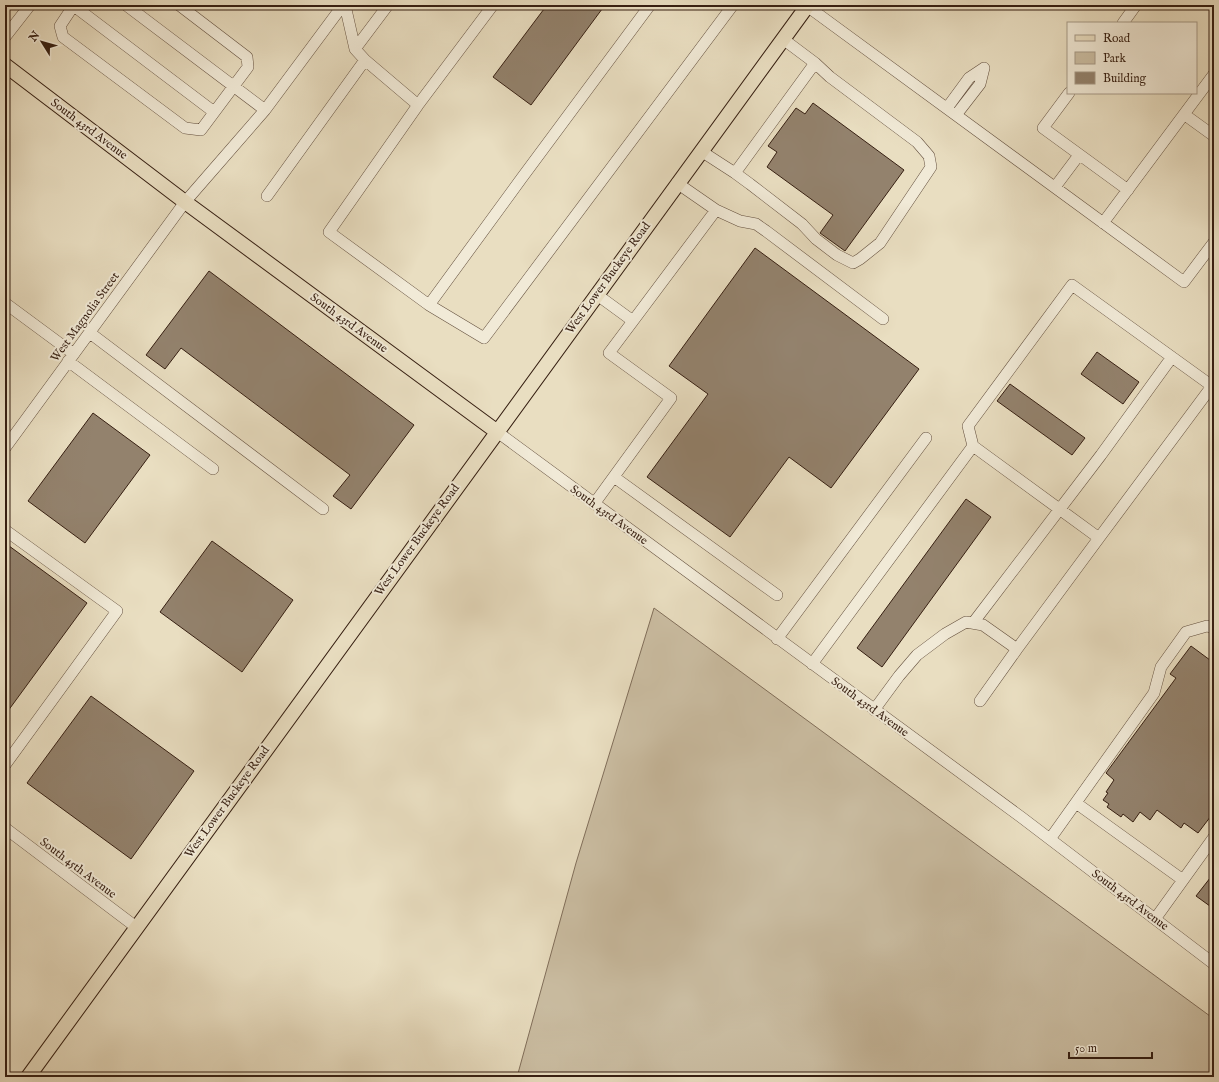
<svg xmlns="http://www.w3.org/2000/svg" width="1219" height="1082" font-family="'IM FELL English',serif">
<rect width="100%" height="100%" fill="#e9dec1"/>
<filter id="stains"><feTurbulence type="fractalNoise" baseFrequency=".005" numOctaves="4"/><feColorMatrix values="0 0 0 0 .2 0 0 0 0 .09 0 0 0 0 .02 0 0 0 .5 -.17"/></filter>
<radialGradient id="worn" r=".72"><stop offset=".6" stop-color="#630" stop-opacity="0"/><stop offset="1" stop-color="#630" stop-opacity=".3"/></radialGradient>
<path fill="#cbbea3" stroke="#806e5a" d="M 654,608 L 1214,1019 L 1214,1077 L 517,1077 L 576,863 Z"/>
<path fill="#93826d" stroke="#361f12" d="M 547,5 L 605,5 L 531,105 L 493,77 Z
M 813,103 L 904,170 L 845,251 L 820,233 L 833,215 L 767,167 L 777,152 L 768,146 L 796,108 L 805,114 Z
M 755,248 L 919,369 L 831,488 L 789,457 L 730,537 L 647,477 L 708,394 L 669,366 Z
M 209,271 L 414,425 L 351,509 L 333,496 L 350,475 L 181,348 L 165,369 L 146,355 Z
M 1097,352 L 1139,382 L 1123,404 L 1081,374 Z
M 1010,384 L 1085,438 L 1072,455 L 997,401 Z
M 93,413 L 150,455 L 85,543 L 28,501 Z
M 966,499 L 991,517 L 882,667 L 857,648 Z
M 212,541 L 293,600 L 242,672 L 160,612 Z
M 5,543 L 87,603 L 5,715 Z
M 1191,646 L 1214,663 L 1214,812 L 1198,833 L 1184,823 L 1181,828 L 1157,810 L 1150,820 L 1140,812 L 1133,822 L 1123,814 L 1121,817 L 1107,807 L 1109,804 L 1103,800 L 1108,793 L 1106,792 L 1114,780 L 1106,773 L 1176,678 L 1170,674 Z
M 91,696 L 194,771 L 131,859 L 27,783 Z
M 1214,873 L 1214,909 L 1196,896 Z"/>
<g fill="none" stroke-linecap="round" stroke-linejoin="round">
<g stroke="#634f3e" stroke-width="12">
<path id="minor" d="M 74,5 L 60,26 L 63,37 L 185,128 L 201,130 L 248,67 L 247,57 L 179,5
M 126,5 L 265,110
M 345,5 L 355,49 L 365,60 L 418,105
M 493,5 L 418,105 L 329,232 L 429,305 L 521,179 L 650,5
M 74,6 L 214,112
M 807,6 L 1184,282 L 1214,242
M 1123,23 L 1136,5
M 5,37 L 30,5
M 355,49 L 388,5
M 1069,93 L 1043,128 L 1128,190
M 947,108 L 969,78 L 984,68
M 956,115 L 980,84 L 984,68
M 1185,115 L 1214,136
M 701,151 L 735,173 L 815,63 L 783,39
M 735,173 L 750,184 L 802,224 L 816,239 L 837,255 L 853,263 L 860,259 L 880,243 L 931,167 L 929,156 L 917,142 L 830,77 L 815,63
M 1055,187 L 1079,155
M 267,196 L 365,60
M 716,210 L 740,221 L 756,224 L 766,231 L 883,319
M 1103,223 L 1214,74
M 596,294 L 633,321 L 716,210 L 677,183
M 5,303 L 74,354
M 429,305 L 484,338 L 733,5
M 90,333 L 323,509
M 68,361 L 213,469
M 496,431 L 1021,817 L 1214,964
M 973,446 L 968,426 L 1072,285 L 1212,386 L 1099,538
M 5,448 L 185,202 L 265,110 L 343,5
M 614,477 L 777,595
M 594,504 L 671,398 L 609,353 L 633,321
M 5,530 L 117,611 L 5,765
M 973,623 L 1101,455 L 1172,357
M 777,639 L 926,438
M 812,664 L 973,446 L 1099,538 L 1017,649 L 983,625 L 966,622 L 945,634 L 917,655 L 899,676 L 874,710
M 980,701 L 1017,649
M 1076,803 L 1183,880
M 5,828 L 136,927
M 1050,839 L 1154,693 L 1161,667 L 1186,632 L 1207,626 L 1214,628
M 1155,919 L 1214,837"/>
</g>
<g stroke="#361f12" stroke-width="16">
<path id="major" d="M 5,65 L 185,202 L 496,431
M 28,1077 C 287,719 546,361 808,5"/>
</g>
<use href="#minor" stroke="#f1ead7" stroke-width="11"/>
<use href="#major" stroke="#e9dec1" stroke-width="14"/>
</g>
<g text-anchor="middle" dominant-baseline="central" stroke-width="4" stroke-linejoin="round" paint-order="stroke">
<g font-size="12" fill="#361f12" stroke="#f1ead7">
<text transform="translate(89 129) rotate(37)">South 43rd Avenue</text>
<text transform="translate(608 278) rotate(-54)">West Lower Buckeye Road</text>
<text transform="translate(85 317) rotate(-54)">West Magnolia Street</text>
<text transform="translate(349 323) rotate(36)">South 43rd Avenue</text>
<text transform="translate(609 515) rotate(36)">South 43rd Avenue</text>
<text transform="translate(417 540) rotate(-54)">West Lower Buckeye Road</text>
<text transform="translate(870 707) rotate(36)">South 43rd Avenue</text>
<text transform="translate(227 802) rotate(-54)">West Lower Buckeye Road</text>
<text transform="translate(78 868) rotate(37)">South 45th Avenue</text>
<text transform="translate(1130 900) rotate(37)">South 43rd Avenue</text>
</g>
</g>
<rect width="1219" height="1082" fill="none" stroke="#e9dec1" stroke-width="20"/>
<rect x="6" y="6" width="1207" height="1070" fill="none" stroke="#361f12" stroke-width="2"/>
<rect x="10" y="10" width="1199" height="1062" fill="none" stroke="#361f12"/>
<rect x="1067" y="22" width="130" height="72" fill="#f1ead7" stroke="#a69988"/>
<rect x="1075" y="35" width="20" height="6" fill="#e9dec1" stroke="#a69988"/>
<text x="1103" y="42" font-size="12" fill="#361f12">Road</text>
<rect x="1075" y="52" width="20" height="12" fill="#cbbea3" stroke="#a69988"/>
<text x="1103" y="62" font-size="12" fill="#361f12">Park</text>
<rect x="1075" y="72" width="20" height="12" fill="#93826d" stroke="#a69988"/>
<text x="1103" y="82" font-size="12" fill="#361f12">Building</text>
<g transform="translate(42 42) rotate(307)" stroke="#f1ead7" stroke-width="3" paint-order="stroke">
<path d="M0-3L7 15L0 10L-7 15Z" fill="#361f12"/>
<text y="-6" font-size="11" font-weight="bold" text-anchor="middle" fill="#361f12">N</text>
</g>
<path d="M1069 1052v6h83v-6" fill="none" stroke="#361f12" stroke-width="2"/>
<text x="1075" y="1052" font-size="12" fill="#361f12" stroke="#f1ead7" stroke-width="3" paint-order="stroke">50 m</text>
<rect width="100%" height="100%" filter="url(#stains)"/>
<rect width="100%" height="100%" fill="url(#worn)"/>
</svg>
